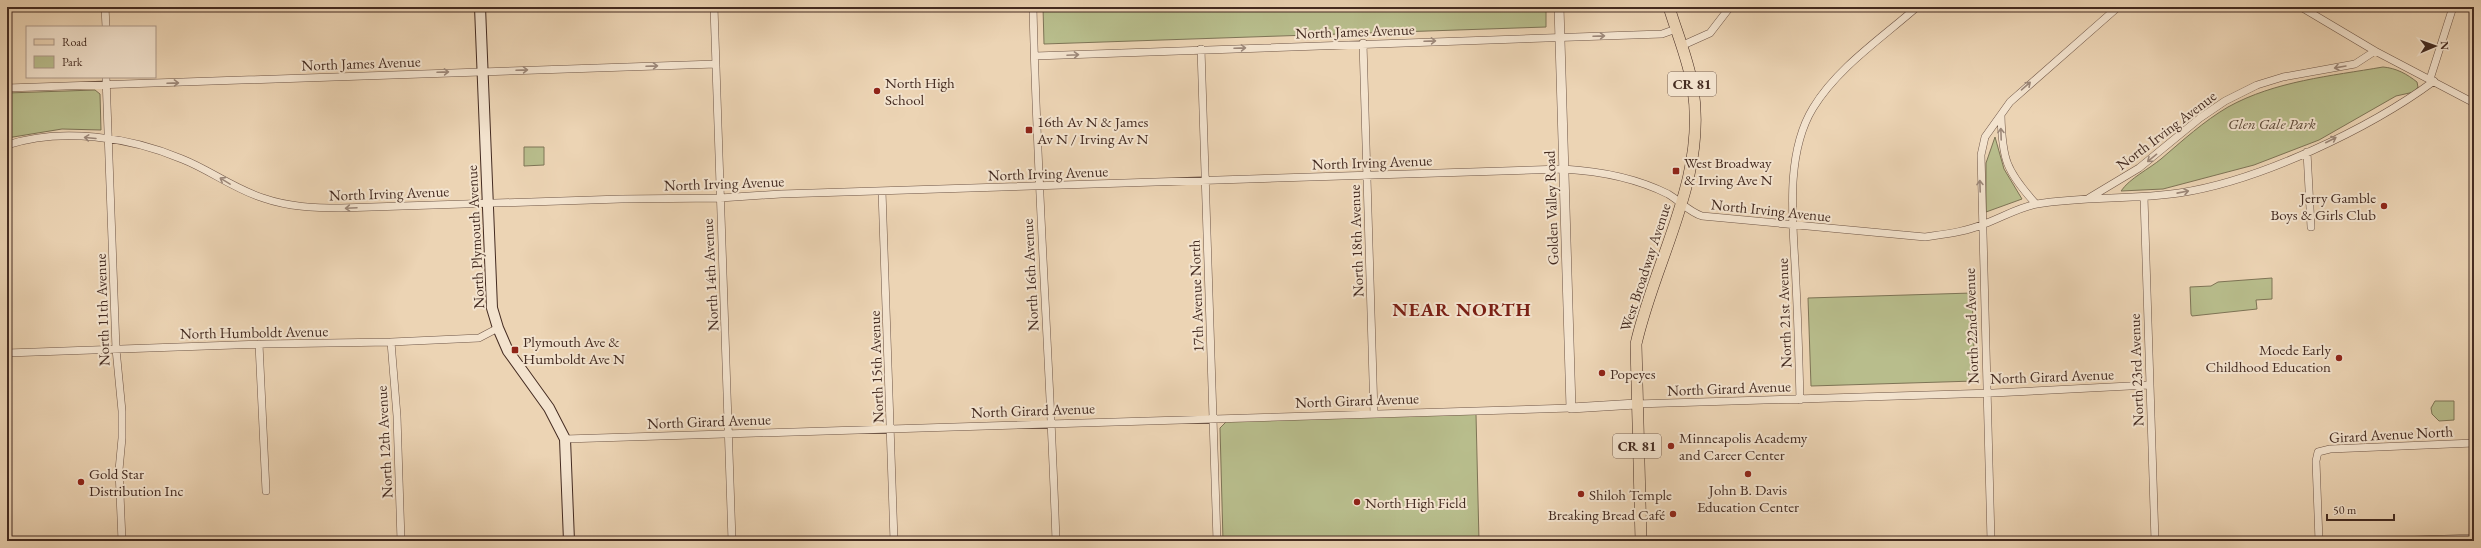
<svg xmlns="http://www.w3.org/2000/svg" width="2481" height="548" font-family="'EB Garamond',serif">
<rect width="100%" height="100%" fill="#ecd4b4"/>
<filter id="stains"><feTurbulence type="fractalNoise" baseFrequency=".005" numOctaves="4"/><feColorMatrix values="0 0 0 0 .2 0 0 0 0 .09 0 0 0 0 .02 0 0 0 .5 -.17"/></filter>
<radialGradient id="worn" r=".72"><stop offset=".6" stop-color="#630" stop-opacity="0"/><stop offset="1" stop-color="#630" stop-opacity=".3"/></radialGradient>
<path fill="#b8bd8c" stroke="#7e7456" d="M 1043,7 L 1546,7 L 1546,27 L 1044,44 Z
M 2383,67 C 2396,68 2407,74 2417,82 L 2418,87 L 2414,92 L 2396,96 L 2319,140 L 2254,165 L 2163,189 L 2121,191 C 2130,178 2149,169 2161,159 C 2182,141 2204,121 2228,107 C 2275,81 2331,76 2383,67 Z
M 95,90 L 100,94 L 101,130 L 62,129 L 7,138 L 7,93 Z
M 1995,137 L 2004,169 L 2022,199 L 1986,212 L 1986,163 Z
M 524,147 L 544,147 L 544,165 L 524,166 Z
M 2272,278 L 2272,299 L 2256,300 L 2257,309 L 2192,316 L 2191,314 L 2190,287 L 2211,286 L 2218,282 Z
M 1972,293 L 1975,381 L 1811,386 L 1808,298 Z
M 2435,401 L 2454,401 L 2454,420 L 2439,421 L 2432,414 L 2431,408 Z
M 1476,414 L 1479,541 L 1223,541 L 1220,428 L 1227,421 Z
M 279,538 L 286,541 L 243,541 Z"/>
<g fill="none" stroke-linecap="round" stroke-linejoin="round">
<g stroke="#6e5546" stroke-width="8">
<path id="minor" d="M 105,7 L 106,27
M 714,7 L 732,541
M 1033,7 C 1037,185 1050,363 1056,541
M 2301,7 L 2375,51 L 2474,103
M 1363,43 L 1374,414
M 1681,46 L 1710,33 L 1730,7
M 1201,49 L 1217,541
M 1035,56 L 1662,34 L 1676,29
M 106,77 L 116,349 L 122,411 L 122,438 L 119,470 L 122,541
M 2430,79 L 2453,7
M 7,88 L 716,64
M 2001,115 C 2002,159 2006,171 2036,204
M 7,145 C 61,127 130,137 182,159 C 210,170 234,189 263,198 C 289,207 315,208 341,208 L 621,199 L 720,198 L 781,194 L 1563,169 C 1599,171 1636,178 1668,194 C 1680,201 1689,212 1702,216 L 1925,237 C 1945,234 1965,232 1984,224 C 2001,218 2019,207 2037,204 C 2084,196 2132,200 2179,193 C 2259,181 2369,129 2434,81
M 2307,152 L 2311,227
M 882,191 L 894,541
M 2144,197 L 2155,541
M 2089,198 L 2139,168 L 2200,118 L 2225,101 L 2257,85 L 2283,77 L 2355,64 L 2375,51
M 391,342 L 397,416 L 401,541
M 259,344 L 266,491
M 7,353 L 265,344 L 391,342 L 479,338 L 498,328
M 1800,400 C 1799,361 1798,323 1796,284 C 1794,230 1783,157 1813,108 C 1838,67 1882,38 1917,7
M 1636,404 L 1993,393 L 2149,385
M 565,439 L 1571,408
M 1991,541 L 1981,155 L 1985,137 L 2010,102 L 2118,7
M 2319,541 L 2316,461 L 2318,452 L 2330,449 L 2474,443"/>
</g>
<g stroke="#6e5546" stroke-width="10">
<path id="tertiary" d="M 1559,7 L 1571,408 L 1636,404
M 2414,541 L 2474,539"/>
</g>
<g stroke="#442b21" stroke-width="12">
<path id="secondary" d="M 480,7 L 492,308 L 498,328 L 508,351 L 549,408 L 565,439 L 569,541"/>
</g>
<g stroke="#442b21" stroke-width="12">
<path id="primary" d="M 1641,541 L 1636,344 C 1655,259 1707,179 1693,89 C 1689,61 1677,34 1669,7"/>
</g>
<use href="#minor" stroke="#f3e3ce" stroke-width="7"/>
<use href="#tertiary" stroke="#f3e3ce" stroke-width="9"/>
<use href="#secondary" stroke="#f3e3ce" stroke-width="10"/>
<use href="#primary" stroke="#ecd4b4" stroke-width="11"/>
</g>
<defs><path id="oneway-shaft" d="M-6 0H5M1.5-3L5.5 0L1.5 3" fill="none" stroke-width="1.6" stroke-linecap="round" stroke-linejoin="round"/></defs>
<g stroke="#9c8778">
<use href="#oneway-shaft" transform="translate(1599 36) rotate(-2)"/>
<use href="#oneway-shaft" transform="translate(1430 41) rotate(-2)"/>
<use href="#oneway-shaft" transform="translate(1240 48) rotate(-2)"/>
<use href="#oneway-shaft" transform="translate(1073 55) rotate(-3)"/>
<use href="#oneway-shaft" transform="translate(652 66) rotate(-2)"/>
<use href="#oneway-shaft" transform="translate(2340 67) rotate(170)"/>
<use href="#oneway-shaft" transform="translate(522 70) rotate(-2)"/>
<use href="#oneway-shaft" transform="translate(443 72) rotate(-2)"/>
<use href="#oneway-shaft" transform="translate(173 83) rotate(-2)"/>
<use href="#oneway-shaft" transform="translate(2026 86) rotate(-41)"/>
<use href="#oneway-shaft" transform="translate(2001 134) rotate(-92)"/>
<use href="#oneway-shaft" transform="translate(90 138) rotate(-175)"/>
<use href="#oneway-shaft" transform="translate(2331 140) rotate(-27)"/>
<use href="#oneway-shaft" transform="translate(2152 158) rotate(141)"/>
<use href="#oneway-shaft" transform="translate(225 181) rotate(-149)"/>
<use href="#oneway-shaft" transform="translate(1980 186) rotate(-92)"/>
<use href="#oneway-shaft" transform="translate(2183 192) rotate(-11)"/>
<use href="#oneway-shaft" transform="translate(351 208) rotate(177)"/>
</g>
<g fill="#8f2418" stroke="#f3e3ce" stroke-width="1.5">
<circle cx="877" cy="91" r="4"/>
<rect x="1025" y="126" width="8" height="8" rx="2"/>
<rect x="1672" y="167" width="8" height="8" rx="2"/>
<circle cx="2384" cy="206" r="4"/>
<rect x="511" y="346" width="8" height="8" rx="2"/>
<circle cx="2339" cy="358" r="4"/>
<circle cx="1602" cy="373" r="4"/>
<circle cx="1671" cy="446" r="4"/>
<circle cx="1748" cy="474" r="4"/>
<circle cx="81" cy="482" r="4"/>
<circle cx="1581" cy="494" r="4"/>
<circle cx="1357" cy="502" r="4"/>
<circle cx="1673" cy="514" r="4"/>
</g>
<g text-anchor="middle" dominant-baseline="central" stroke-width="4" stroke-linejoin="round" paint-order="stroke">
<g fill="#f3e3ce" stroke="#786255" stroke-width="1">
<rect x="1668" y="72" width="48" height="24" rx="3"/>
<rect x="1613" y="434" width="48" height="24" rx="3"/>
</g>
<g font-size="14" font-weight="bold" fill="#442b21">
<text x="1692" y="84">CR 81</text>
<text x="1637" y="446">CR 81</text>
</g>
<g font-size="15" fill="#442b21" stroke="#f3e3ce">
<text transform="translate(1355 31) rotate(-2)">North James Avenue</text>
<text transform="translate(361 63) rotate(-2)">North James Avenue</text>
<text transform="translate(2166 130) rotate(-37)">North Irving Avenue</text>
<text transform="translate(1372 162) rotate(-2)">North Irving Avenue</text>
<text transform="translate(1048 173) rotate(-2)">North Irving Avenue</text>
<text transform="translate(724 183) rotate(-2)">North Irving Avenue</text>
<text transform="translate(389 193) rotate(-2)">North Irving Avenue</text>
<text transform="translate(1551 208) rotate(-92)">Golden Valley Road</text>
<text transform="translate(1771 210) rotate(6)">North Irving Avenue</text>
<text transform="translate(475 237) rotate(-93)">North Plymouth Avenue</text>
<text transform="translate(1356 241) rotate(-92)">North 18th Avenue</text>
<text transform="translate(1645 267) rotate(-72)">West Broadway Avenue</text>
<text transform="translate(710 275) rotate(-93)">North 14th Avenue</text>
<text transform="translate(1030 275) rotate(-93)">North 16th Avenue</text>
<text transform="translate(1196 296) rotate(-92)">17th Avenue North</text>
<text transform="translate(102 310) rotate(-92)">North 11th Avenue</text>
<text transform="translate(1784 313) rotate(-92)">North 21st Avenue</text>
<text transform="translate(1971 326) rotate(-92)">North 22nd Avenue</text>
<text transform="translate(254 332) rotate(-1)">North Humboldt Avenue</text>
<text transform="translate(876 367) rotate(-92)">North 15th Avenue</text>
<text transform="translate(2136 370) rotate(-92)">North 23rd Avenue</text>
<text transform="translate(2052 376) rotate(-2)">North Girard Avenue</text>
<text transform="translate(1729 388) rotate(-2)">North Girard Avenue</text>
<text transform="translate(1357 400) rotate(-2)">North Girard Avenue</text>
<text transform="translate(1033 410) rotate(-2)">North Girard Avenue</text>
<text transform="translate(709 421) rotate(-2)">North Girard Avenue</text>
<text transform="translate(2391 434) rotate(-3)">Girard Avenue North</text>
<text transform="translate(384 442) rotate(-93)">North 12th Avenue</text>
</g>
<g font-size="15" fill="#442b21" stroke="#f3e3ce" text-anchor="start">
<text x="885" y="82">North High<tspan x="885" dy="17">School</tspan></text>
<text x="1037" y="121">16th Av N &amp; James<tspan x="1037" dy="17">Av N / Irving Av N</tspan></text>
<text x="1684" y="162">West Broadway<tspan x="1684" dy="17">&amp; Irving Ave N</tspan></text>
<text x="2376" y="197" text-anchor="end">Jerry Gamble<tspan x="2376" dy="17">Boys &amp; Girls Club</tspan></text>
<text x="523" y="341">Plymouth Ave &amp;<tspan x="523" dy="17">Humboldt Ave N</tspan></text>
<text x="2331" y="349" text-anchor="end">Moede Early<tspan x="2331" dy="17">Childhood Education</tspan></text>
<text x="1610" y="373">Popeyes</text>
<text x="1679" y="437">Minneapolis Academy<tspan x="1679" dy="17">and Career Center</tspan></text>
<text x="89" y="473">Gold Star<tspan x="89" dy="17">Distribution Inc</tspan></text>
<text x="1748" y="489" text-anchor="middle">John B. Davis<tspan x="1748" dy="17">Education Center</tspan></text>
<text x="1589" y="494">Shiloh Temple</text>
<text x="1365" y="502">North High Field</text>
<text x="1665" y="514" text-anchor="end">Breaking Bread Café</text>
</g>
<g font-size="15" font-style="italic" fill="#5b4836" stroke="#f3e3ce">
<text x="2272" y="123">Glen Gale Park</text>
</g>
<g font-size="19" font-weight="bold" letter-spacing="1" fill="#7a1f14" stroke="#f3e3ce">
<text x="1462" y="309">NEAR NORTH</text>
</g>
</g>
<rect width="2481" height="548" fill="none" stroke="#ecd4b4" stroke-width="24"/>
<rect x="8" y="8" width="2465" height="532" fill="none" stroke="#442b21" stroke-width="2"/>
<rect x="12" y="12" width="2457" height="524" fill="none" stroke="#442b21"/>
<rect x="26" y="26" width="130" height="52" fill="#f3e3ce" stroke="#ad9989"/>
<rect x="34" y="39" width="20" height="6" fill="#ecd4b4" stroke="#ad9989"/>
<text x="62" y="46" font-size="12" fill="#442b21">Road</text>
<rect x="34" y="56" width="20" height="12" fill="#b8bd8c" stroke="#ad9989"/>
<text x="62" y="66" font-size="12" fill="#442b21">Park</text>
<g transform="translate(2435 46) rotate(88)" stroke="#f3e3ce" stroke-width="3" paint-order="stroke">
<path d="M0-3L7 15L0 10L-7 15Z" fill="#442b21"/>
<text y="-6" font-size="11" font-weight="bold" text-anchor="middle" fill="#442b21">N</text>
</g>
<path d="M2327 514v6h67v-6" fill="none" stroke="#442b21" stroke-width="2"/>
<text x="2333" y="514" font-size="12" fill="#442b21" stroke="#f3e3ce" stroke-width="3" paint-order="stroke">50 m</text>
<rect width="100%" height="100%" filter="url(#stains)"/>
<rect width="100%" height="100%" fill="url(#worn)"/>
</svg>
